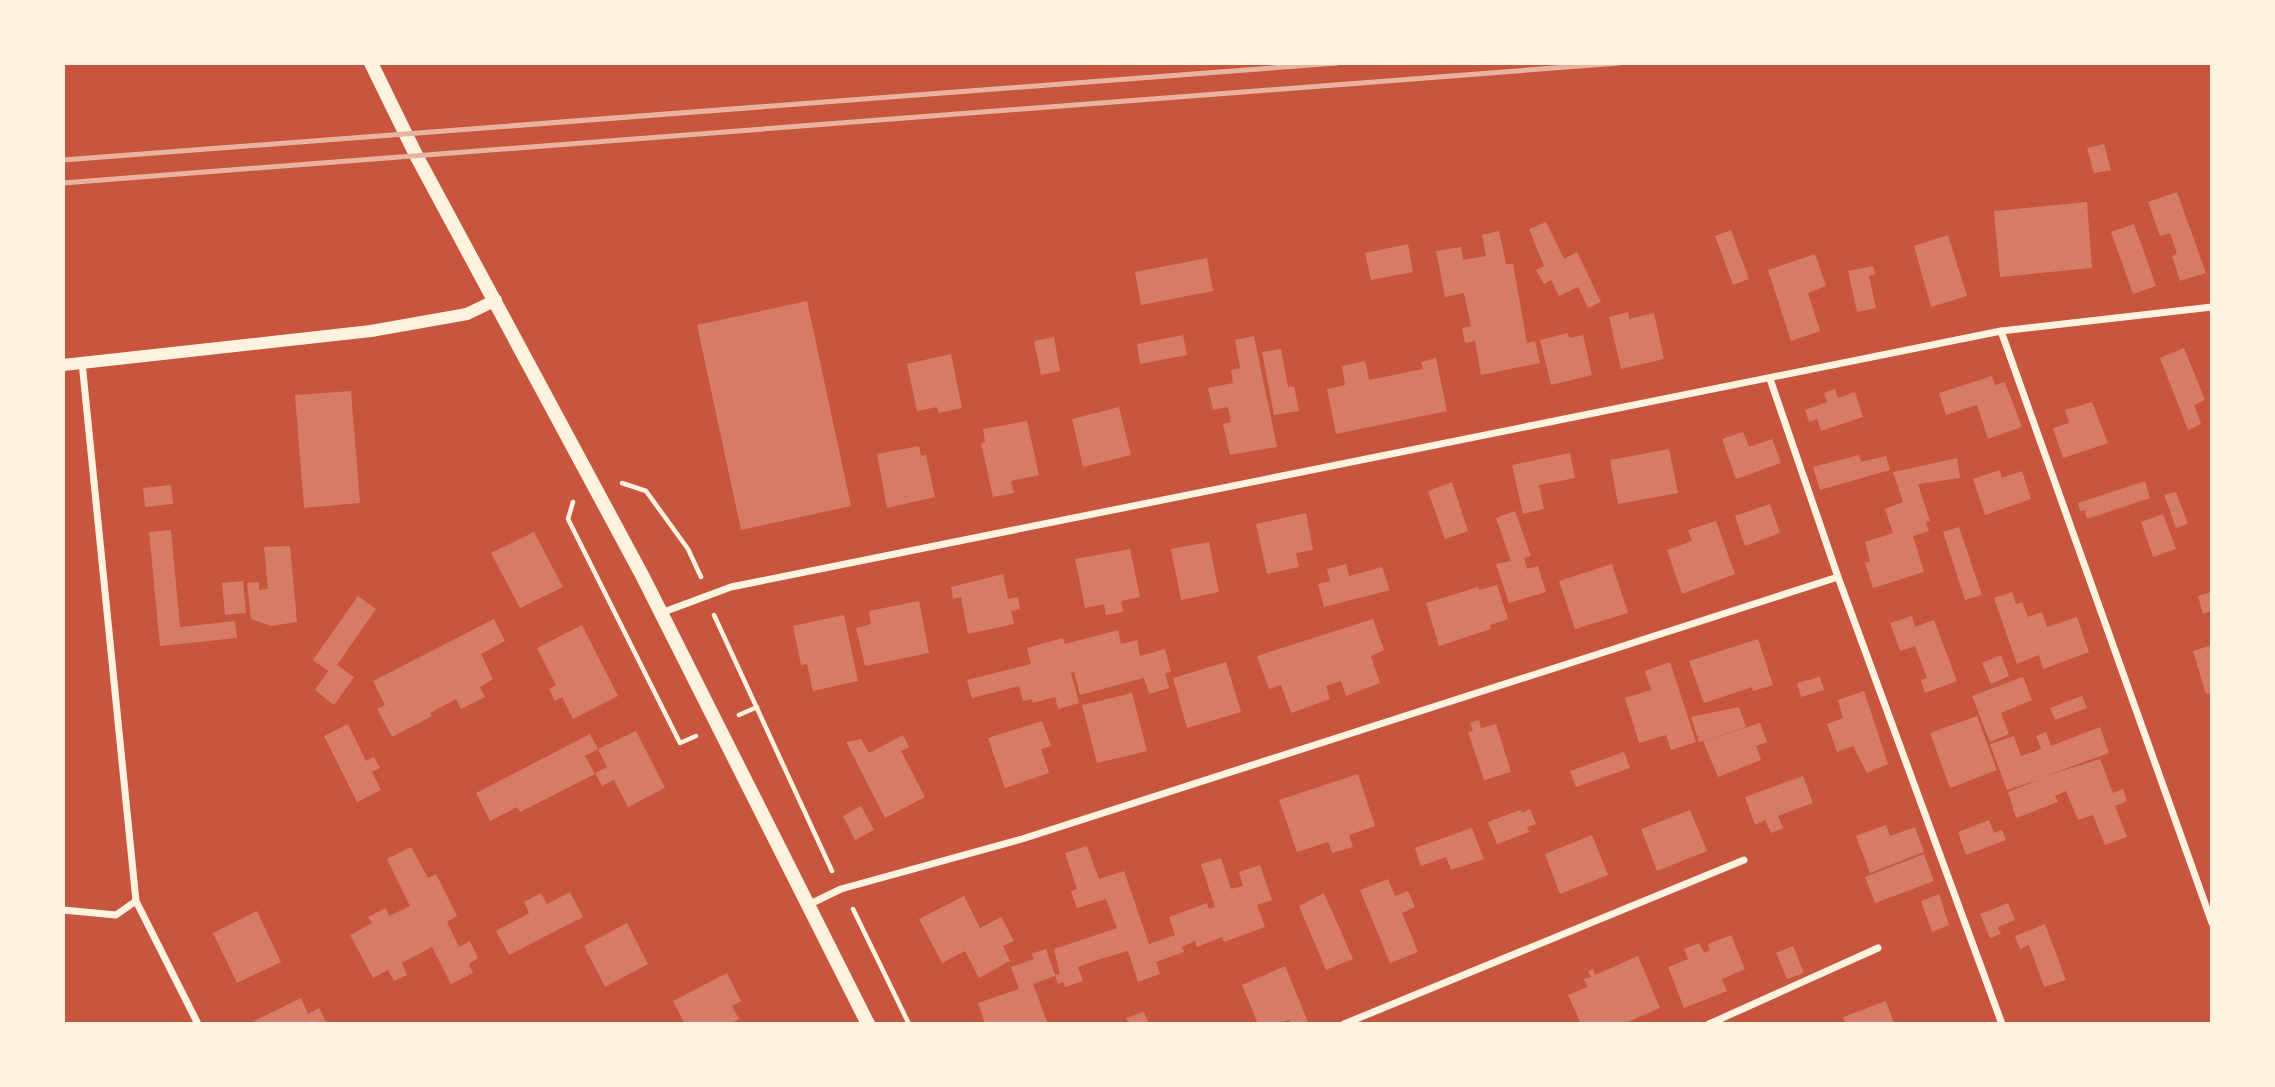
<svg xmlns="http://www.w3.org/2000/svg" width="2275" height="1087" font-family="'DM Sans',sans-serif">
<rect width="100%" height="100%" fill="#c8553d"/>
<path fill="#d67c66" d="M 2104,144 L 2111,170 L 2094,173 L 2087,148 Z
M 2177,192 L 2206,273 L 2180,281 L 2172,256 L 2177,254 L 2170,233 L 2160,236 L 2148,202 Z
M 2087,202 L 2092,268 L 2000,277 L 1994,211 Z
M 1546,222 L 1564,259 L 1577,252 L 1601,302 L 1588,308 L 1578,287 L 1559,296 L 1551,280 L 1544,284 L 1536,270 L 1544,266 L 1529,229 Z
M 2134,224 L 2156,286 L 2133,294 L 2111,232 Z
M 1731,230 L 1749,279 L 1733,285 L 1715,236 Z
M 1499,231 L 1506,264 L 1513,264 L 1527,343 L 1535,341 L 1540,363 L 1481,375 L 1475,341 L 1465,343 L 1462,328 L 1471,326 L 1464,293 L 1445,297 L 1436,251 L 1461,247 L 1463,260 L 1486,256 L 1482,235 Z
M 1948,235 L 1967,296 L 1931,307 L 1914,246 Z
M 1408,244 L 1413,272 L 1371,280 L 1365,253 Z
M 1815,254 L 1826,286 L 1808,293 L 1820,331 L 1791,341 L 1768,270 Z
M 1207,258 L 1213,291 L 1141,305 L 1135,272 Z
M 1873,266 L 1875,274 L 1869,276 L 1876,308 L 1857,312 L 1848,271 Z
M 807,301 L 851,506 L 741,530 L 697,325 Z
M 1628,312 L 1629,319 L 1654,313 L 1664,359 L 1621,369 L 1609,317 Z
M 1568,333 L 1569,338 L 1583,335 L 1592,375 L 1551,385 L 1540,340 Z
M 1183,335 L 1187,355 L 1140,364 L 1137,344 Z
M 1254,336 L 1277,447 L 1230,455 L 1223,424 L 1231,422 L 1228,407 L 1213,410 L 1208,388 L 1233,383 L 1231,370 L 1240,368 L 1235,340 Z
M 1054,337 L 1060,371 L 1041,375 L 1034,341 Z
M 2184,348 L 2205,400 L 2194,405 L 2201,424 L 2188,430 L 2160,358 Z
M 1281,349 L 1288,387 L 1294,386 L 1299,411 L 1274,415 L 1262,352 Z
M 951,354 L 962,408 L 939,413 L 937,407 L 917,411 L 907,364 Z
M 1436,358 L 1447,411 L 1336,434 L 1327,389 L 1345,385 L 1342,366 L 1365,361 L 1369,380 L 1423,369 L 1421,362 Z
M 1992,376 L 1995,385 L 2005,382 L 2022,427 L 1988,439 L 1977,405 L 1946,415 L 1939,393 Z
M 1835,389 L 1838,398 L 1855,392 L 1863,417 L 1821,431 L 1817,419 L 1809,422 L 1805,410 L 1827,402 L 1824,393 Z
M 351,391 L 360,503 L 304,508 L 295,395 Z
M 2092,402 L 2108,443 L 2063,458 L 2053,428 L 2069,423 L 2065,410 Z
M 1119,407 L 1131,455 L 1083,467 L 1072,419 Z
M 1027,421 L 1039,475 L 1011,481 L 1014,493 L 993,497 L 981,443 L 985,442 L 983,429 Z
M 1743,432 L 1749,447 L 1772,439 L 1781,463 L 1736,479 L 1722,439 Z
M 919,446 L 921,456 L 926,455 L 935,497 L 887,508 L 877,454 Z
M 1669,449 L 1678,493 L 1618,504 L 1610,460 Z
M 1570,453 L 1575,478 L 1539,485 L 1544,509 L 1523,514 L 1512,465 Z
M 1859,455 L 1861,462 L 1886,456 L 1890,470 L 1820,490 L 1813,467 Z
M 1957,458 L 1960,478 L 1918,484 L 1930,521 L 1926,522 L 1929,531 L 1913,536 L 1924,572 L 1873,588 L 1865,563 L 1870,561 L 1865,542 L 1893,533 L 1885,509 L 1903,502 L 1893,472 Z
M 2000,470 L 2002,478 L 2022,471 L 2031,499 L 1985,515 L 1973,479 Z
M 2145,481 L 2150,498 L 2087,519 L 2085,510 L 2080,511 L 2078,503 Z
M 1452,482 L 1468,531 L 1445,539 L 1428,491 Z
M 171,485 L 173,504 L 145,507 L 143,488 Z
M 2176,492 L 2188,524 L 2176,528 L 2164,495 Z
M 1770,504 L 1780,533 L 1745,546 L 1735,516 Z
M 1515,511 L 1531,556 L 1524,558 L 1527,569 L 1538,566 L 1546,592 L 1509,603 L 1496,564 L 1511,561 L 1496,518 Z
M 1306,513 L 1313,550 L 1296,553 L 1299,567 L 1267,574 L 1256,524 Z
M 2163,514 L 2176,549 L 2153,557 L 2141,522 Z
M 1716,521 L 1735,574 L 1682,594 L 1667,550 L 1692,541 L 1688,530 Z
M 1959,527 L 1982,595 L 1965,600 L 1943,532 Z
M 171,530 L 180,627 L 235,621 L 237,638 L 160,646 L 149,532 Z
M 534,532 L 563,587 L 520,608 L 491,553 Z
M 1209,542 L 1219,592 L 1181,600 L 1171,549 Z
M 290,546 L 297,622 L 271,626 L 251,619 L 247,583 L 259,582 L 259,590 L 268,589 L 264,547 Z
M 1130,549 L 1140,597 L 1121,601 L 1123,612 L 1106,615 L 1104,604 L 1085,608 L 1075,559 Z
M 1346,564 L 1349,576 L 1382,567 L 1390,590 L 1324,607 L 1318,584 L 1330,581 L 1327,569 Z
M 1612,564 L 1628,613 L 1575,629 L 1559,581 Z
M 1003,574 L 1008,599 L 1018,597 L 1020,609 L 1011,611 L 1014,624 L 968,634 L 961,597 L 953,599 L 951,587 Z
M 243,581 L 246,613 L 225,615 L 222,583 Z
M 1497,585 L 1508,619 L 1490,625 L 1491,629 L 1439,646 L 1426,603 L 1478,587 L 1479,590 Z
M 2012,592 L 2016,604 L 2022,602 L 2028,617 L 2042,612 L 2047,627 L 2077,617 L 2089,652 L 2043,669 L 2039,655 L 2017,664 L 1994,598 Z
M 2211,592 L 2212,611 L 2203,614 L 2198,596 Z
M 358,596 L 376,609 L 337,665 L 354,677 L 334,705 L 315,690 L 328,671 L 313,660 Z
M 919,601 L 929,653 L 865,666 L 856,628 L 871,624 L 869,611 Z
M 844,615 L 858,681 L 813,691 L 807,664 L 801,665 L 793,626 Z
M 1912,616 L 1915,627 L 1934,620 L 1957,681 L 1925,693 L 1921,680 L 1927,678 L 1915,646 L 1900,651 L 1890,623 Z
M 494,619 L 505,641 L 481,654 L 493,679 L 480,687 L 485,697 L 461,709 L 456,699 L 430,713 L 432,716 L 392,737 L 377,709 L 385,705 L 373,681 Z
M 1373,619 L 1384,650 L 1371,656 L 1380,683 L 1346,696 L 1341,681 L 1326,686 L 1330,699 L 1291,713 L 1281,685 L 1269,689 L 1257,656 Z
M 582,625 L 618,696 L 573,719 L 562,697 L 555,701 L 549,689 L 556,685 L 537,648 Z
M 1118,630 L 1121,644 L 1137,640 L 1140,656 L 1165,649 L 1171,672 L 1165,673 L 1169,688 L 1149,694 L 1144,678 L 1080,695 L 1074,672 L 1071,673 L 1079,703 L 1058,709 L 1055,697 L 1033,703 L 1032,699 L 1023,701 L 1019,686 L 972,698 L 967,680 L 1031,664 L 1027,648 L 1063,638 L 1065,644 Z
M 1758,639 L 1773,685 L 1753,691 L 1752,687 L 1704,703 L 1689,661 Z
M 2212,645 L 2212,693 L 2206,694 L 2193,651 Z
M 2001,655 L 2009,676 L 1991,684 L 1982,663 Z
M 1226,662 L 1241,712 L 1187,728 L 1173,678 Z
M 1670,662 L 1696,742 L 1671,750 L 1666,735 L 1639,743 L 1625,698 L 1651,690 L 1645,671 Z
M 1820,677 L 1824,690 L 1801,697 L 1797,683 Z
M 2023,677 L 2032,700 L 2001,713 L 2009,734 L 1990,742 L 1972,696 Z
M 1864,691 L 1888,764 L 1867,773 L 1853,746 L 1837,752 L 1827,724 L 1843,718 L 1838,700 Z
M 1132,693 L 1147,751 L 1097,763 L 1082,705 Z
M 2082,696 L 2087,708 L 2055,720 L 2050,708 Z
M 1739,707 L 1746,727 L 1699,742 L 1691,717 Z
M 1977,716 L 1997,770 L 1950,788 L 1930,733 Z
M 1479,720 L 1481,728 L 1496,724 L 1511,772 L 1484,780 L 1468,732 L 1473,731 L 1470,723 Z
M 1042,721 L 1051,746 L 1041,749 L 1049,773 L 1005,788 L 988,738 Z
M 1760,723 L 1767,742 L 1756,746 L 1761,760 L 1718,777 L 1703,741 Z
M 348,724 L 366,761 L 374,757 L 380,768 L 372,772 L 381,790 L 357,802 L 324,736 Z
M 2100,727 L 2109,753 L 2045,776 L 2100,759 L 2113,793 L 2123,789 L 2127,801 L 2115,806 L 2127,837 L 2105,845 L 2093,815 L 2078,820 L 2066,791 L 2055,796 L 2058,802 L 2016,818 L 2008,792 L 2041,779 L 2007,790 L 1990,744 L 2014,736 L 2021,756 L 2041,749 L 2036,736 L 2046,732 L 2051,746 Z
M 636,731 L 665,788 L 628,807 L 614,780 L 602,786 L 595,773 L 607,767 L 598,749 Z
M 590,734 L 598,749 L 585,756 L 595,774 L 520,812 L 517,807 L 490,821 L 476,793 Z
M 903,735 L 909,747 L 901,751 L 925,797 L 885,818 L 846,742 L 861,739 L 869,753 Z
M 1624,752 L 1630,768 L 1576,787 L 1570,771 Z
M 1358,774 L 1375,826 L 1349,835 L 1353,847 L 1332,853 L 1328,842 L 1297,852 L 1279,800 Z
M 1803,776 L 1813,803 L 1778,816 L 1783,828 L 1771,833 L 1765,820 L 1755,825 L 1745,797 Z
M 861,806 L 874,830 L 855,840 L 843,816 Z
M 1530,809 L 1536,824 L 1527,827 L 1529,832 L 1497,844 L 1488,822 L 1520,810 L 1522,813 Z
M 1690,810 L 1707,851 L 1657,871 L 1641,829 Z
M 1989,820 L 1994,833 L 2002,830 L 2006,840 L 1966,855 L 1958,832 Z
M 1886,825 L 1890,836 L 1915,827 L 1924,852 L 1870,873 L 1856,836 Z
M 1472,828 L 1484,859 L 1451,870 L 1446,857 L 1421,866 L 1415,848 Z
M 1592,835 L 1608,875 L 1560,894 L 1545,854 Z
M 1087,846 L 1099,879 L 1124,871 L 1149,944 L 1175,935 L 1169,917 L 1207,903 L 1209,909 L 1215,907 L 1201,864 L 1221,858 L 1231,889 L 1243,886 L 1239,872 L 1260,865 L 1272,900 L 1257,905 L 1265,927 L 1224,942 L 1222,937 L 1197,947 L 1195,941 L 1188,944 L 1182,947 L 1184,952 L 1156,962 L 1160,974 L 1138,982 L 1128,951 L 1100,959 L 1078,967 L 1083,981 L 1065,987 L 1063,982 L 1058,984 L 1055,976 L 1033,984 L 1048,1024 L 985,1024 L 978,1003 L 1019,989 L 1011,967 L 1034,959 L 1031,954 L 1046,949 L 1055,975 L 1060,974 L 1054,949 L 1117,928 L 1106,899 L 1077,908 L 1071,891 L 1077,889 L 1065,853 Z
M 411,847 L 428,878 L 436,874 L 457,916 L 447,922 L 459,947 L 470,941 L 478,958 L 469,964 L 473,973 L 451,984 L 432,947 L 402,963 L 407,975 L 394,981 L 388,970 L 373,978 L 350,935 L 372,923 L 368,917 L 386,908 L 389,916 L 410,906 L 387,859 Z
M 1924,854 L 1934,881 L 1875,903 L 1865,877 Z
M 1388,879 L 1395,896 L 1408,891 L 1415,907 L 1402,913 L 1418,952 L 1390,963 L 1360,890 Z
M 570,892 L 583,917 L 509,955 L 496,931 L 529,913 L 524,902 L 541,893 L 547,904 Z
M 1324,893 L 1353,959 L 1326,970 L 1299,906 Z
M 1939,894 L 1949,925 L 1932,932 L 1921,901 Z
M 964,896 L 980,928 L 1001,917 L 1014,941 L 1003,946 L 1010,961 L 979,978 L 965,951 L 942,963 L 919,919 Z
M 2008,903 L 2015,920 L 1998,927 L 2001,934 L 1990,938 L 1980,914 Z
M 257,911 L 281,962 L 237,983 L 213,933 Z
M 627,923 L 648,964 L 605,987 L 584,946 Z
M 2045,924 L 2066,980 L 2044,987 L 2029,945 L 2020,949 L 2015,936 Z
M 1731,935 L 1745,969 L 1722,979 L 1727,991 L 1684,1008 L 1668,967 L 1688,959 L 1684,949 L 1699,943 L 1704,953 L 1710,950 L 1708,944 Z
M 1793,946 L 1804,973 L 1787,979 L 1776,953 Z
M 1638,956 L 1660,1008 L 1623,1024 L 1581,1024 L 1568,995 L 1587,987 L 1584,979 L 1591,977 L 1588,971 L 1593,969 L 1595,975 Z
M 1285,966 L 1308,1022 L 1291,1024 L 1289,1020 L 1278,1024 L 1258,1024 L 1242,985 Z
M 727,973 L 741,1001 L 732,1006 L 739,1019 L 730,1024 L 685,1024 L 673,1001 Z
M 301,998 L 308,1014 L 319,1008 L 326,1022 L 256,1024 L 254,1021 Z
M 1886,1001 L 1894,1024 L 1846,1024 L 1843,1017 Z
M 1144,1012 L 1149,1024 L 1129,1024 L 1126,1018 Z"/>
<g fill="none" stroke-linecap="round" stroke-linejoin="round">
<path stroke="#fff3e0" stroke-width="4.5" d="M 622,483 L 646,491 L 688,549 L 701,577
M 573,502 L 568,519 L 680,743 L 696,736
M 714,615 L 832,871
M 739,715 L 757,707
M 853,909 L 909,1024"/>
<path stroke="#fff3e0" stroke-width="7" d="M 2001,331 L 2212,923
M 82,362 L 136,901 L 198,1024
M 1770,379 L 1838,577 L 2002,1024
M 661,613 L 731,587 L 2001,331 L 2212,307
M 808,905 L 841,889 L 1022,839 L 1838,577
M 63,910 L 116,915 L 136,901
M 1344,1024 L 1744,860
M 1709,1024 L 1878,948"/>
<path stroke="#fff3e0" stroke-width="12" d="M 63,365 L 371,331 L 467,314 L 496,300"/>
<path stroke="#fff3e0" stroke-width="14" d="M 371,63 L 417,157 L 643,577 L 868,1024"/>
<path stroke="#e9b49f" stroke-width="5" d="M 63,160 L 1337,63
M 63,183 L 1619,63"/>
</g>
<rect width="2275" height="1087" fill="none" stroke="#fff3e0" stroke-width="130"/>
</svg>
